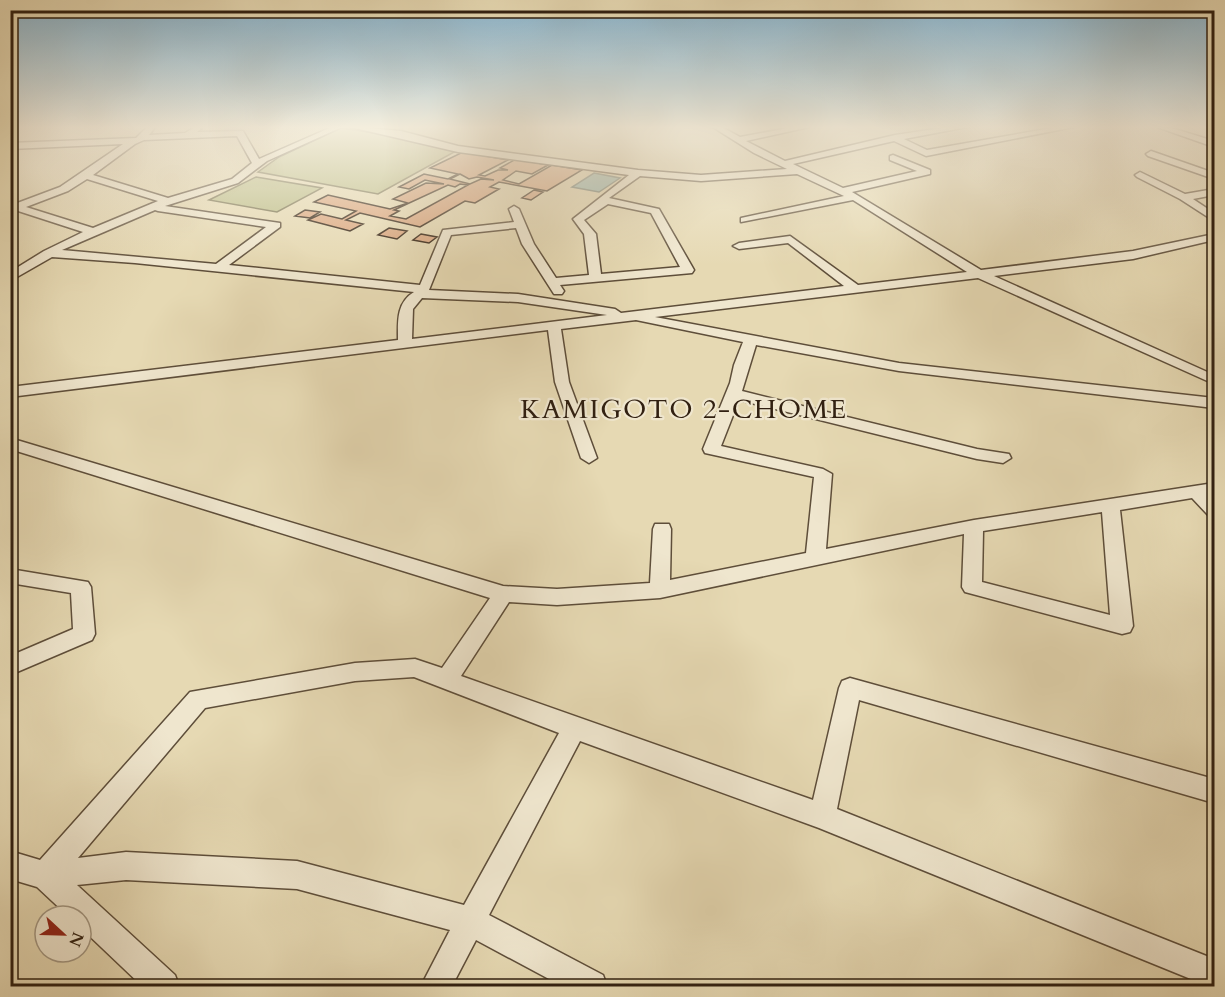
<svg xmlns="http://www.w3.org/2000/svg" width="1225" height="997" font-family="Cardo,serif">
<rect width="100%" height="100%" fill="#e6d9b3"/>
<filter id="stains"><feTurbulence type="fractalNoise" baseFrequency=".00333" numOctaves="4"/><feColorMatrix values="0 0 0 0 .2 0 0 0 0 .09 0 0 0 0 .02 0 0 0 .5 -.17"/></filter>
<radialGradient id="worn" r=".72"><stop offset=".6" stop-color="#630" stop-opacity="0"/><stop offset="1" stop-color="#630" stop-opacity=".3"/></radialGradient>
<path fill="#bcbd88" stroke="#766e4c" stroke-width="1.5" d="M 341,128 L 395,136 L 456,151 L 378,194 L 258,172 L 279,157 Z
M 256,177 L 322,188 L 277,212 L 209,200 Z"/>
<path fill="#97b9b2" stroke="#6e7c72" stroke-width="1.5" d="M 594,173 L 620,178 L 599,192 L 572,187 Z"/>
<path fill="#dca881" stroke="#312011" stroke-width="1.5" fill-rule="evenodd" d="M 463,152 L 508,160 L 479,175 L 485,176 L 498,170 L 508,170 L 500,168 L 516,159 L 548,165 L 532,174 L 516,171 L 503,180 L 519,184 L 552,165 L 582,170 L 547,191 L 499,182 L 490,187 L 499,189 L 475,203 L 465,201 L 420,227 L 360,213 L 346,220 L 363,224 L 350,231 L 308,220 L 321,214 L 342,219 L 356,211 L 314,202 L 328,195 L 390,209 L 408,203 L 393,199 L 426,183 L 444,184 L 425,180 L 409,189 L 399,187 L 424,174 L 448,179 L 458,174 L 430,168 ZM 460,174 L 469,179 L 477,177 L 494,180 L 481,179 L 470,184 L 450,179 ZM 460,184 L 468,185 L 406,219 L 390,216 L 399,211 L 394,210 L 448,185 L 455,187 Z
M 534,190 L 543,192 L 531,200 L 522,198 Z
M 305,210 L 320,212 L 310,218 L 295,216 Z
M 389,228 L 407,231 L 397,239 L 378,235 Z
M 421,234 L 437,237 L 429,243 L 413,240 Z"/>
<g fill="none" stroke-linecap="round" stroke-linejoin="round">
<g stroke="#5e4e3a" stroke-width="3">
<path id="minor" d="M 148,126 L 156,126 L 149,135 L 185,133 L 197,126 L 202,128 L 197,132 L 243,131 L 259,159 L 334,126 L 344,126 L 267,161 L 238,183 L 165,206 L 280,223 L 280,227 L 229,265 L 420,285 L 443,230 L 514,222 L 509,209 L 514,206 L 519,209 L 534,244 L 556,278 L 589,275 L 584,234 L 573,219 L 629,175 L 458,152 L 346,126 L 401,131 L 458,146 L 638,170 L 701,175 L 787,169 L 754,153 L 711,126 L 720,126 L 740,137 L 799,126 L 814,126 L 746,141 L 785,161 L 895,135 L 955,126 L 972,126 L 904,139 L 927,150 L 1063,126 L 1079,126 L 926,156 L 894,141 L 793,164 L 843,188 L 917,171 L 890,160 L 890,156 L 893,155 L 930,170 L 930,174 L 852,192 L 981,270 L 1133,251 L 1214,234 L 1214,240 L 1133,259 L 994,276 L 1214,375 L 1214,384 L 978,278 L 655,317 L 899,363 L 1214,398 L 1214,408 L 899,371 L 756,345 L 742,391 L 977,449 L 1009,454 L 1011,458 L 1003,463 L 977,459 L 739,400 L 721,446 L 823,469 L 832,474 L 826,549 L 974,520 L 1214,483 L 1214,495 L 1210,495 L 1214,500 L 1214,517 L 1208,515 L 1192,498 L 1120,510 L 1133,626 L 1130,632 L 1122,634 L 965,592 L 962,587 L 964,534 L 660,598 L 557,605 L 509,602 L 461,676 L 813,800 L 839,688 L 842,681 L 850,678 L 1214,779 L 1214,803 L 859,700 L 837,809 L 1214,959 L 1214,986 L 1208,986 L 819,828 L 580,741 L 489,915 L 603,975 L 607,986 L 562,986 L 476,940 L 452,986 L 421,986 L 450,930 L 297,889 L 126,880 L 77,885 L 175,975 L 179,986 L 142,986 L 81,928 L 81,916 L 68,916 L 37,887 L 10,879 L 10,851 L 40,860 L 190,692 L 355,663 L 415,659 L 442,668 L 490,598 L 10,449 L 10,438 L 503,586 L 557,589 L 650,583 L 653,529 L 655,524 L 669,524 L 671,529 L 670,580 L 806,553 L 814,477 L 705,453 L 703,449 L 730,383 L 734,365 L 743,342 L 636,320 L 561,329 L 569,382 L 597,458 L 589,463 L 581,458 L 555,382 L 548,330 L 10,397 L 10,387 L 398,340 C 398,322 396,303 414,292 L 135,263 L 52,257 L 10,281 L 10,272 L 44,251 L 83,232 L 12,209 L 12,205 L 60,187 L 123,144 L 10,149 L 10,143 L 136,138 ZM 237,136 L 252,163 L 232,179 L 168,198 L 93,175 L 135,144 L 144,140 ZM 797,174 L 844,196 L 741,218 L 741,222 L 853,200 L 967,272 L 858,285 L 790,236 L 739,243 L 733,246 L 739,249 L 788,243 L 844,286 L 621,313 L 615,309 L 518,294 L 429,290 L 451,235 L 516,228 L 522,244 L 554,294 L 562,294 L 564,291 L 560,285 L 692,273 L 694,270 L 659,209 L 609,198 L 640,176 L 701,181 ZM 87,179 L 158,201 L 93,228 L 26,207 L 68,191 ZM 608,204 L 651,213 L 680,267 L 601,274 L 596,234 L 584,220 ZM 155,210 L 158,211 L 266,227 L 216,264 L 62,250 ZM 422,298 L 518,302 L 607,315 L 412,339 L 413,309 ZM 1102,512 L 1110,615 L 982,582 L 983,531 ZM 414,677 L 559,733 L 464,905 L 297,861 L 126,852 L 78,858 L 205,708 L 355,681 Z
M 1154,126 L 1165,126 L 1214,141 L 1214,147 Z
M 1151,151 L 1214,173 L 1214,179 L 1148,156 L 1146,154 Z
M 1140,172 L 1185,194 L 1214,189 L 1214,195 L 1193,199 L 1214,213 L 1214,221 L 1180,199 L 1137,177 L 1135,175 Z
M 10,569 L 88,582 L 91,587 L 95,634 L 92,640 L 10,675 L 10,656 L 73,629 L 71,593 L 10,583 Z"/>
</g>
<use href="#minor" fill="#efe6ce" fill-rule="evenodd"/>
</g>
<linearGradient id="sky" x2="0" y2="1"><stop stop-color="#87b6d2"/><stop offset="0.48" stop-color="#f4eedd"/><stop offset="1" stop-color="#f4eedd" stop-opacity="0"/></linearGradient>
<rect width="1225" height="265" fill="url(#sky)"/>
<g text-anchor="middle" dominant-baseline="central" stroke-width="4.5" stroke-linejoin="round" paint-order="stroke">
<g font-size="27" letter-spacing="1.5" fill="#312011" stroke="#efe6ce">
<text x="684" y="409">KAMIGOTO 2-CHOME</text>
</g>
</g>
<rect width="1225" height="997" fill="none" stroke="#e6d9b3" stroke-width="36"/>
<rect x="12" y="12" width="1201" height="973" fill="none" stroke="#312011" stroke-width="3"/>
<rect x="18" y="18" width="1189" height="961" fill="none" stroke="#312011" stroke-width="1.5"/>
<g transform="translate(63 934) rotate(112)"><circle r="28" fill="#efe6ce" stroke="#a39782" stroke-width="1.5"/>
<path d="M0-4.5L10 22L0 15L-10 22Z" fill="#8f2418"/>
<text y="-9" font-size="16" font-weight="bold" text-anchor="middle" fill="#312011">N</text>
</g>
<rect width="100%" height="100%" filter="url(#stains)"/>
<rect width="100%" height="100%" fill="url(#worn)"/>
</svg>
